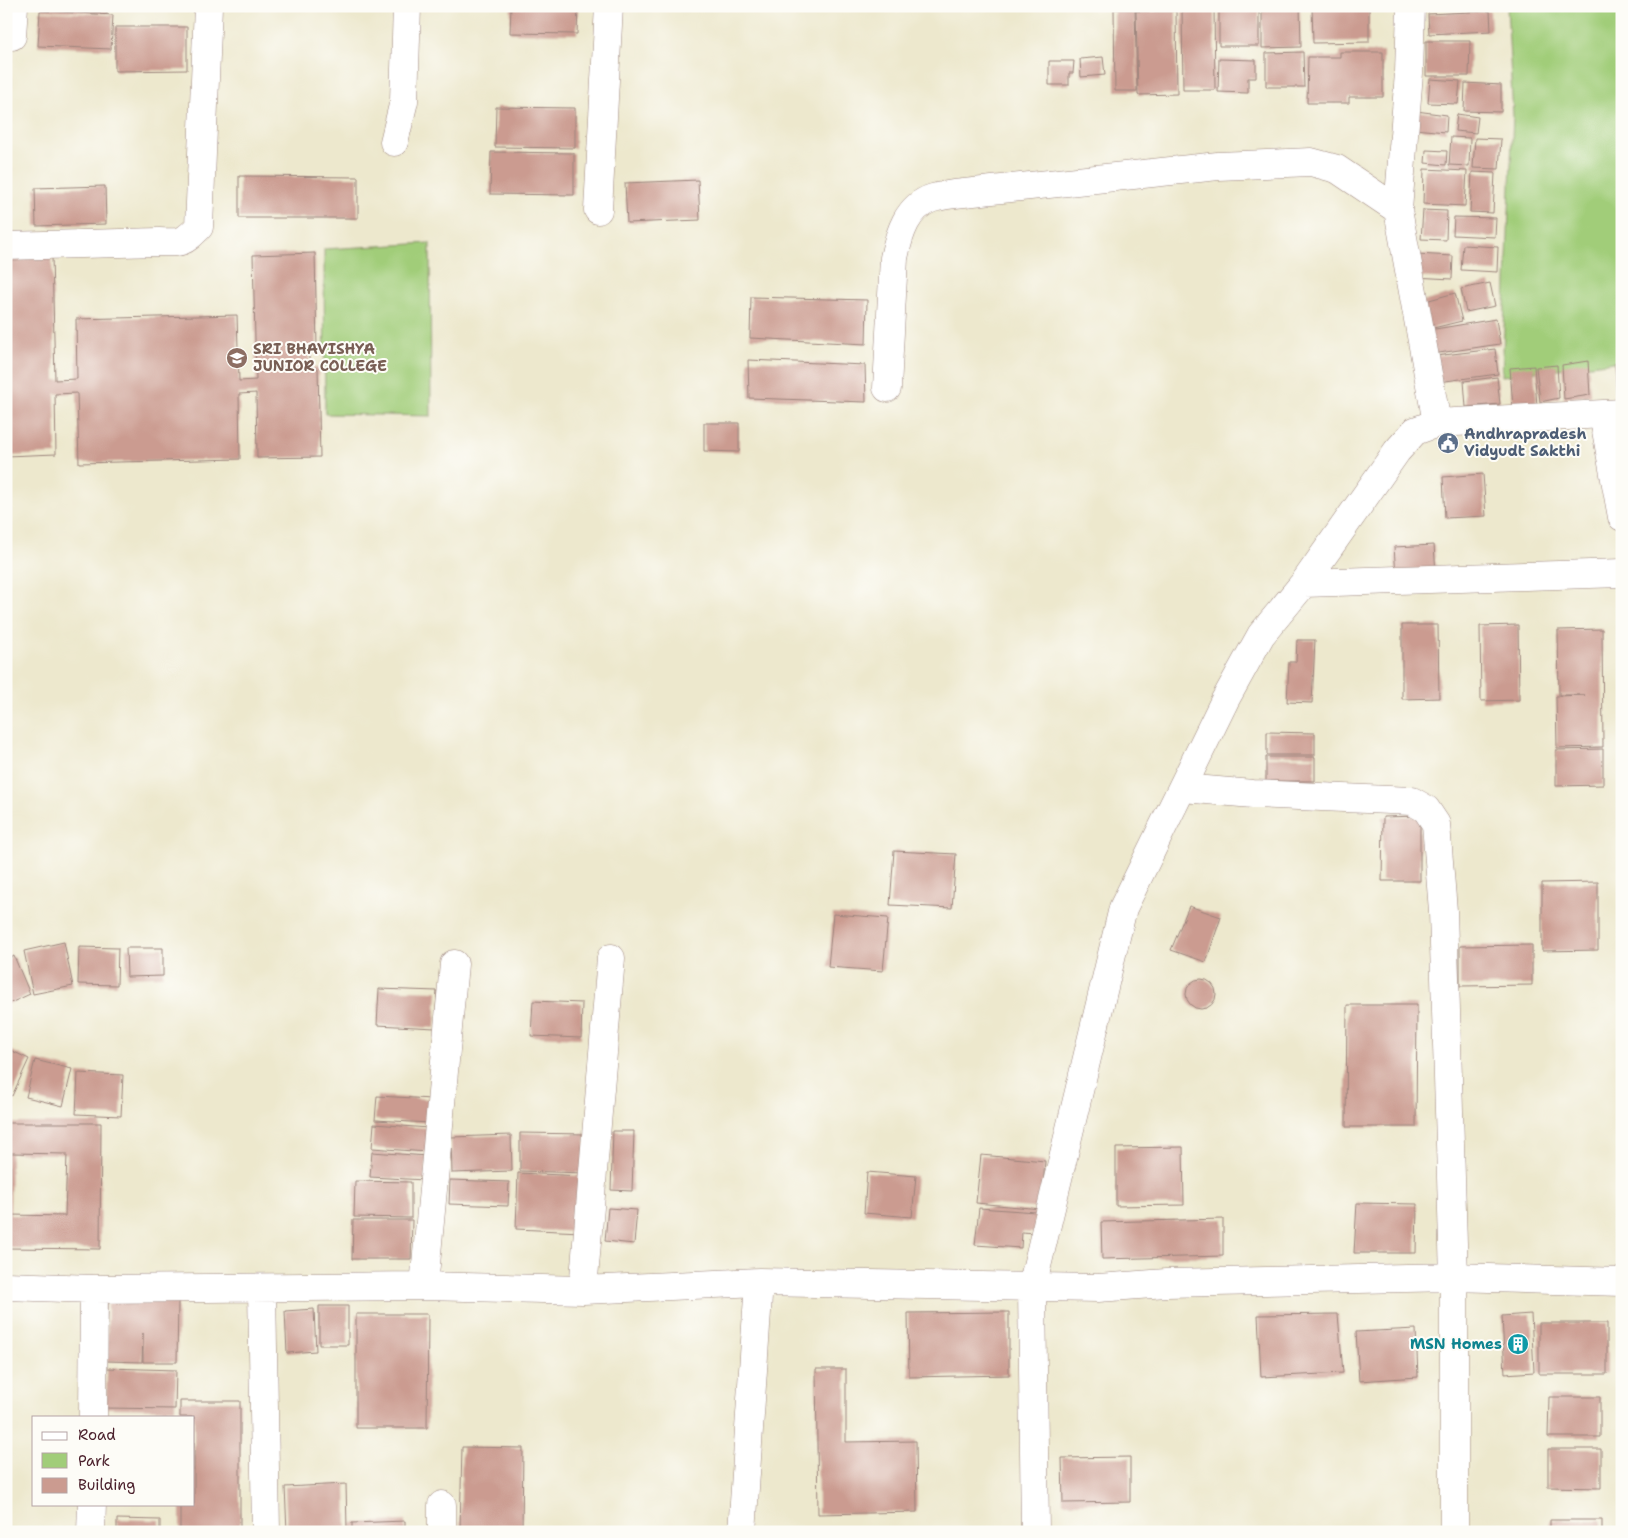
<svg xmlns="http://www.w3.org/2000/svg" width="1628" height="1538" font-family="'Shantell Sans',sans-serif">
<rect width="100%" height="100%" fill="#fdfcf7"/>
<filter id="ink" filterUnits="userSpaceOnUse"><feTurbulence type="fractalNoise" baseFrequency=".02" numOctaves="2"/><feDisplacementMap in="SourceGraphic" scale="10" xChannelSelector="R" yChannelSelector="G"/><feConvolveMatrix kernelMatrix="1 2 1 2 8 2 1 2 1" color-interpolation-filters="sRGB"/></filter>
<filter id="wash" filterUnits="userSpaceOnUse"><feTurbulence type="fractalNoise" baseFrequency=".0096" numOctaves="4" result="noise"/><feDisplacementMap in="SourceGraphic" scale="20" xChannelSelector="R" yChannelSelector="G"/><feGaussianBlur stdDeviation="1.12" result="paint"/><feColorMatrix in="noise" values="0 0 0 0 0 0 0 0 0 0 0 0 0 0 0 0 0 1.4 0 .05"/><feComposite in="paint" operator="in"/></filter>
<g filter="url(#wash)">
<rect width="100%" height="100%" fill="#ede8cd"/>
<path fill="#a1cd79" stroke="#767652" d="M 1507,6 L 1622,6 L 1622,361 L 1502,376 L 1513,116 Z
M 430,243 L 431,416 L 325,414 L 324,249 Z"/>
<g id="blocks">
<path fill="#cb9b90" fill-rule="evenodd" d="M 41,6 L 107,6 L 107,13 L 41,10 Z
M 511,6 L 578,6 L 577,34 L 510,33 Z
M 1182,6 L 1214,6 L 1215,90 L 1183,90 Z
M 1262,6 L 1300,6 L 1301,47 L 1262,48 Z
M 1312,6 L 1369,6 L 1369,42 L 1313,43 Z
M 1219,7 L 1259,7 L 1259,46 L 1219,46 Z
M 1114,9 L 1135,9 L 1137,91 L 1115,91 Z
M 40,11 L 113,15 L 111,49 L 38,46 Z
M 1136,11 L 1176,11 L 1177,94 L 1138,95 Z
M 1490,11 L 1491,31 L 1429,34 L 1428,14 Z
M 115,27 L 187,27 L 187,70 L 115,71 Z
M 1426,41 L 1470,41 L 1469,76 L 1426,76 Z
M 1303,52 L 1304,87 L 1266,87 L 1266,53 Z
M 1340,52 L 1383,52 L 1383,97 L 1349,97 L 1349,103 L 1307,103 L 1308,57 L 1340,57 Z
M 1103,57 L 1105,75 L 1081,77 L 1080,59 Z
M 1219,59 L 1256,60 L 1256,78 L 1248,78 L 1248,93 L 1218,92 Z
M 1049,61 L 1074,61 L 1073,73 L 1069,73 L 1069,85 L 1049,85 Z
M 1430,79 L 1460,81 L 1458,104 L 1428,103 Z
M 1465,83 L 1501,85 L 1501,112 L 1464,111 Z
M 496,107 L 575,108 L 575,148 L 495,147 Z
M 1416,111 L 1447,115 L 1446,132 L 1414,129 Z
M 1457,114 L 1478,117 L 1476,133 L 1455,131 Z
M 1451,137 L 1470,138 L 1469,166 L 1449,165 Z
M 1475,138 L 1501,139 L 1499,169 L 1473,168 Z
M 1426,150 L 1447,151 L 1446,165 L 1425,163 Z
M 491,152 L 574,153 L 574,195 L 490,194 Z
M 1424,169 L 1467,171 L 1465,206 L 1423,204 Z
M 1472,172 L 1495,173 L 1493,213 L 1470,212 Z
M 239,176 L 358,177 L 358,218 L 239,218 Z
M 698,180 L 700,220 L 627,223 L 625,183 Z
M 105,186 L 106,224 L 36,226 L 35,188 Z
M 1423,210 L 1447,211 L 1446,240 L 1421,239 Z
M 1454,217 L 1496,218 L 1495,237 L 1453,235 Z
M 1463,245 L 1498,247 L 1497,272 L 1461,270 Z
M 315,253 L 317,347 L 309,347 L 309,368 L 318,368 L 320,457 L 257,458 L 256,393 L 239,394 L 240,459 L 79,463 L 77,393 L 55,394 L 56,454 L 6,456 L 6,257 L 52,256 L 55,380 L 77,379 L 76,319 L 237,315 L 239,381 L 256,380 L 253,255 Z
M 1416,254 L 1453,256 L 1452,279 L 1414,277 Z
M 1490,283 L 1495,306 L 1466,312 L 1461,289 Z
M 1455,293 L 1462,321 L 1425,330 L 1418,303 Z
M 751,297 L 867,300 L 866,344 L 750,338 Z
M 1496,319 L 1500,344 L 1432,354 L 1429,330 Z
M 1495,349 L 1498,374 L 1438,382 L 1435,356 Z
M 748,360 L 865,365 L 866,402 L 749,398 Z
M 1588,361 L 1590,395 L 1564,399 L 1562,365 Z
M 1615,363 L 1622,363 L 1622,409 L 1617,410 Z
M 1557,365 L 1559,398 L 1540,402 L 1536,367 Z
M 1534,366 L 1537,406 L 1513,408 L 1510,368 Z
M 1497,377 L 1500,404 L 1466,407 L 1464,381 Z
M 704,423 L 739,423 L 739,452 L 704,451 Z
M 1483,474 L 1486,516 L 1445,518 L 1443,477 Z
M 1434,545 L 1436,573 L 1396,575 L 1394,547 Z
M 1402,625 L 1438,625 L 1439,698 L 1402,699 Z
M 1518,625 L 1519,700 L 1481,701 L 1480,626 Z
M 1602,629 L 1603,747 L 1557,748 L 1556,696 L 1585,695 L 1559,695 L 1558,630 Z
M 1297,640 L 1315,640 L 1312,703 L 1287,702 L 1289,662 L 1296,662 Z
M 1267,732 L 1315,733 L 1315,755 L 1267,755 Z
M 1603,749 L 1603,785 L 1556,786 L 1556,750 Z
M 1266,757 L 1315,757 L 1315,781 L 1266,781 Z
M 1420,816 L 1420,881 L 1382,881 L 1383,817 Z
M 894,851 L 956,854 L 952,908 L 890,905 Z
M 1598,882 L 1598,950 L 1542,951 L 1542,883 Z
M 1189,906 L 1221,917 L 1206,962 L 1171,950 Z
M 833,914 L 888,918 L 883,971 L 828,967 Z
M 64,942 L 73,986 L 33,994 L 24,951 Z
M 1532,945 L 1532,985 L 1460,986 L 1460,946 Z
M 79,947 L 118,948 L 117,985 L 78,984 Z
M 126,948 L 163,948 L 163,976 L 127,977 Z
M 14,956 L 30,994 L 6,1005 L 6,959 Z
M1186 994a15 15 0 1 1 30 0a15 15 0 1 1-30 0Z
M 379,989 L 437,991 L 435,1028 L 377,1025 Z
M 533,1001 L 582,1003 L 581,1038 L 531,1036 Z
M 1347,1005 L 1417,1005 L 1416,1127 L 1346,1127 Z
M 6,1048 L 29,1059 L 12,1096 L 6,1093 Z
M 35,1060 L 72,1069 L 63,1106 L 26,1097 Z
M 78,1073 L 123,1075 L 121,1116 L 76,1114 Z
M 377,1096 L 432,1099 L 430,1123 L 375,1120 Z
M 6,1123 L 101,1123 L 100,1249 L 6,1248 ZM 11,1153 L 67,1154 L 65,1216 L 10,1215 Z
M 374,1124 L 429,1128 L 427,1152 L 372,1148 Z
M 613,1131 L 634,1131 L 632,1191 L 611,1190 Z
M 520,1133 L 586,1134 L 585,1173 L 520,1171 Z
M 511,1135 L 512,1171 L 452,1173 L 451,1137 Z
M 1183,1147 L 1184,1205 L 1116,1206 L 1116,1148 Z
M 372,1152 L 427,1156 L 425,1180 L 370,1177 Z
M 981,1155 L 1045,1161 L 1041,1209 L 976,1203 Z
M 867,1172 L 916,1176 L 912,1217 L 864,1213 Z
M 518,1173 L 584,1176 L 581,1232 L 516,1229 Z
M 450,1180 L 509,1182 L 508,1206 L 449,1204 Z
M 355,1181 L 411,1182 L 411,1218 L 354,1217 Z
M 1357,1203 L 1417,1204 L 1416,1253 L 1354,1253 Z
M 608,1208 L 637,1210 L 634,1244 L 605,1241 Z
M 979,1208 L 1036,1212 L 1034,1233 L 1022,1232 L 1021,1248 L 975,1245 Z
M 1223,1219 L 1223,1256 L 1102,1259 L 1101,1222 Z
M 353,1220 L 412,1220 L 411,1259 L 352,1259 Z
M 108,1300 L 178,1301 L 177,1362 L 143,1362 L 143,1333 L 142,1362 L 107,1361 Z
M 319,1306 L 348,1306 L 348,1345 L 319,1345 Z
M 314,1309 L 316,1351 L 287,1353 L 285,1311 Z
M 1009,1312 L 1009,1375 L 909,1377 L 908,1313 Z
M 356,1314 L 428,1314 L 427,1428 L 356,1428 Z
M 1338,1314 L 1343,1373 L 1261,1377 L 1258,1315 Z
M 1531,1314 L 1534,1372 L 1505,1374 L 1502,1316 Z
M 1539,1323 L 1607,1323 L 1607,1374 L 1539,1374 Z
M 1416,1329 L 1418,1377 L 1359,1381 L 1356,1332 Z
M 107,1368 L 176,1370 L 175,1409 L 106,1408 Z
M 816,1369 L 846,1369 L 846,1442 L 916,1441 L 917,1512 L 818,1514 Z
M 1549,1397 L 1600,1397 L 1600,1437 L 1548,1437 Z
M 180,1401 L 240,1401 L 240,1532 L 180,1532 L 180,1504 L 194,1504 L 194,1417 L 180,1417 Z
M 462,1447 L 523,1448 L 522,1531 L 460,1530 Z
M 1548,1449 L 1601,1449 L 1601,1488 L 1548,1487 Z
M 1130,1457 L 1130,1502 L 1063,1503 L 1062,1458 Z
M 346,1484 L 347,1528 L 287,1531 L 285,1487 Z
M 117,1519 L 160,1520 L 160,1532 L 117,1532 Z
M 1550,1520 L 1602,1520 L 1602,1532 L 1550,1532 Z
M 405,1521 L 405,1532 L 352,1532 L 352,1523 Z"/>
</g>
</g>
<g filter="url(#ink)">
<use href="#blocks" fill-opacity="0" stroke="#9c847c" stroke-width="1"/>
<g fill="none" stroke-linecap="round" stroke-linejoin="round">
<g stroke="#9c847c" stroke-width="29">
<path id="minor" d="M 1411,6 L 1409,73 L 1398,210 L 1437,423
M 12,36 L 14,6
M 394,142 L 404,101 L 407,6
M 598,210 L 609,6
M 6,246 L 159,242 C 182,243 183,243 199,227 L 208,6
M 887,388 L 894,258 C 899,234 907,206 933,198 C 943,195 953,194 964,193 L 1218,166 L 1311,162 L 1337,169 L 1398,210
M 1603,414 L 1622,517
M 1304,583 L 1622,573
M 1183,788 L 1253,794 L 1412,801 L 1426,809 L 1436,824 L 1443,911 L 1454,1277 L 1454,1532
M 6,1286 L 94,1289 L 424,1286 L 583,1290 L 759,1282
M 424,1286 L 454,964
M 262,1288 L 266,1532
M 583,1290 L 611,958
M 93,1417 L 94,1289
M 91,1532 L 92,1504
M 442,1532 L 442,1505
M 742,1532 L 759,1282 L 1098,1288 L 1166,1283 L 1454,1277 L 1622,1282
M 1035,1532 L 1032,1287 L 1123,908 L 1225,700 L 1261,635 L 1304,583 L 1397,451 L 1415,431 L 1437,423 L 1622,413"/>
</g>
<use href="#minor" stroke="#fff" stroke-width="28"/>
</g>
</g>
<defs>
<g id="university-disc" transform="scale(1.125)"><circle r="9.5" fill="#8d6e63" stroke="#fdfcf7"/><path d="M0-5L7-2L0 1L-7-2ZM-4 1L0 2.5L4 1V4Q0 6-4 4Z" fill="#fff"/></g>
<g id="civic-disc" transform="scale(1.125)"><circle r="9.5" fill="#5c6f8a" stroke="#fdfcf7"/><path d="M-.6-6.5H3V-4.5H.6V-3L4-1V1h2V6H-6V1h2V-1L-.6-3ZM-1.2 2.5V6h2.4V2.5Z" fill="#fff"/></g>
<g id="building-disc" transform="scale(1.125)"><circle r="9.5" fill="#0f9aa8" stroke="#fdfcf7"/><path d="M-4-6H4V6H1V3H-1V6H-4ZM-2.5-4.3h1.7v1.8h-1.7ZM.8-4.3h1.7v1.8H.8ZM-2.5-1h1.7V.8h-1.7ZM.8-1h1.7V.8H.8Z" fill="#fff"/></g>
</defs>
<g fill-rule="evenodd">
<use href="#university-disc" x="237" y="358"/>
<use href="#civic-disc" x="1448" y="443"/>
<use href="#building-disc" x="1518" y="1344"/>
</g>
<g text-anchor="middle" dominant-baseline="central" stroke-width="4" stroke-linejoin="round" paint-order="stroke">
<g font-size="15" font-weight="bold" fill="#785e54" stroke="#fdfcf7" text-anchor="start">
<text x="253" y="349">SRI BHAVISHYA<tspan x="253" dy="17">JUNIOR COLLEGE</tspan></text>
</g>
<g font-size="15" font-weight="bold" fill="#4e5e75" stroke="#fdfcf7" text-anchor="start">
<text x="1464" y="434">Andhrapradesh<tspan x="1464" dy="17">Vidyudt Sakthi</tspan></text>
</g>
<g font-size="15" font-weight="bold" fill="#0d838f" stroke="#fdfcf7" text-anchor="end">
<text x="1502" y="1344">MSN Homes</text>
</g>
</g>
<rect width="1628" height="1538" fill="none" stroke="#fdfcf7" stroke-width="25"/>
<rect x="32" y="1416" width="162" height="90" fill="#fdfcf7" stroke="#b5a4a5"/>
<rect x="42" y="1432" width="25" height="8" fill="#ffffff" stroke="#b5a4a5"/>
<text x="78" y="1440" font-size="15" fill="#4a1f2b">Road</text>
<rect x="42" y="1453" width="25" height="15" fill="#a1cd79" stroke="#b5a4a5"/>
<text x="78" y="1466" font-size="15" fill="#4a1f2b">Park</text>
<rect x="42" y="1478" width="25" height="15" fill="#cb9b90" stroke="#b5a4a5"/>
<text x="78" y="1490" font-size="15" fill="#4a1f2b">Building</text>
</svg>
